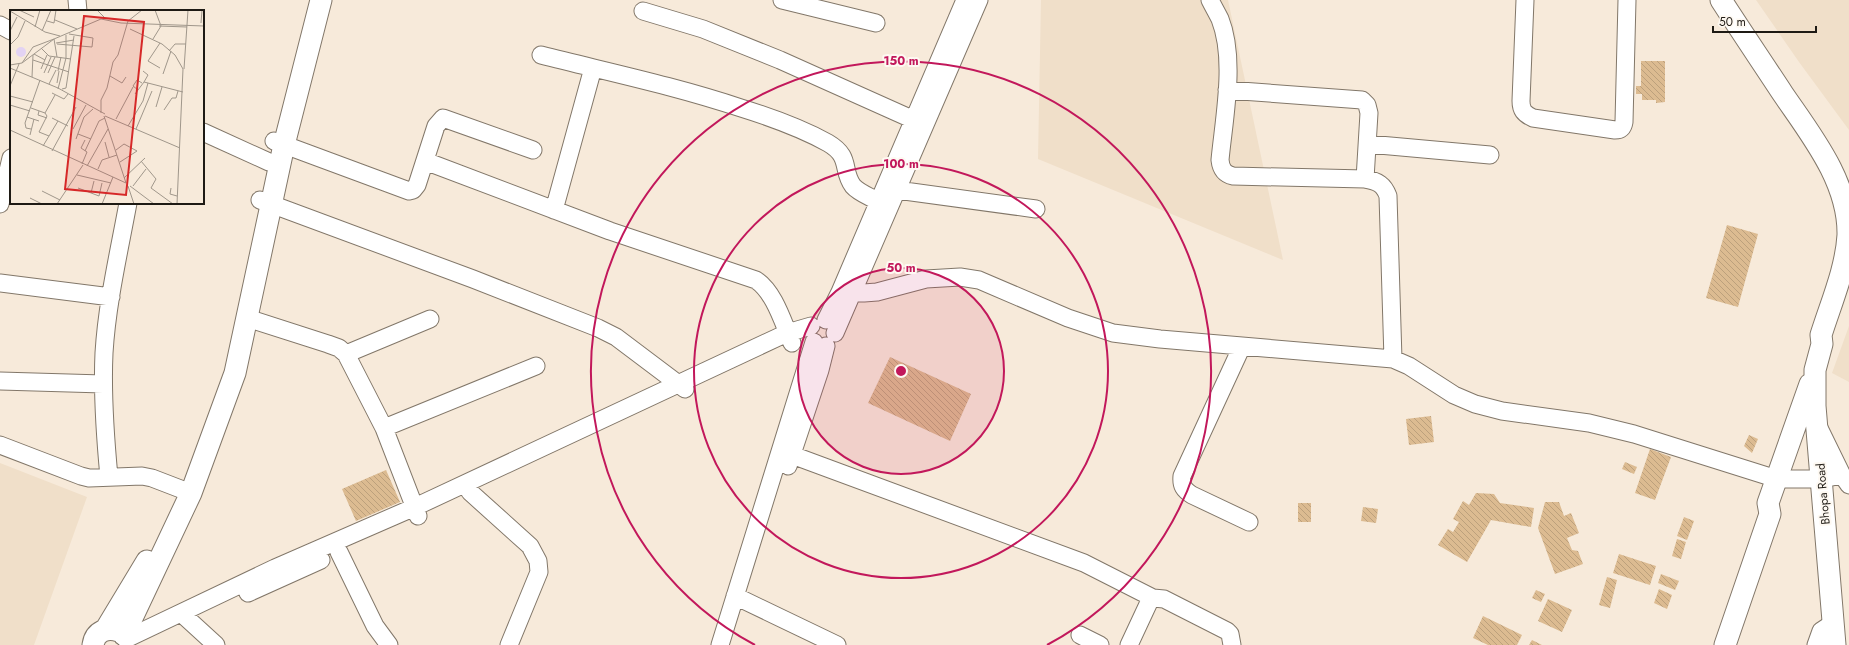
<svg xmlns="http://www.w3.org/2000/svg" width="1849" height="645" font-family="Jost,sans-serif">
<defs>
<pattern id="building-back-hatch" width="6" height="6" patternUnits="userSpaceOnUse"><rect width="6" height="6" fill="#dcbb91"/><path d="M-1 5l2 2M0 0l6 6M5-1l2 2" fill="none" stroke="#bca07c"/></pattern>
</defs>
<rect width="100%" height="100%" fill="#f7eada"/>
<path fill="#f0dfc9" d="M 1041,0 L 1228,0 L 1283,260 L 1038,159 Z
M 1756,0 L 1849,0 L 1849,130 L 1799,62 Z
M 1849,326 L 1849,382 L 1832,373 Z
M 0,463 L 87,497 L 34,645 L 0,645 Z"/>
<path fill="url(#building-back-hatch)" d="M 1641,61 L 1665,61 L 1665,102 L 1656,103 L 1656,100 L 1642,100 L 1642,94 L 1636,94 L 1636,86 L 1641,86 Z
M 1727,225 L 1758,234 L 1738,307 L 1706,298 Z
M 890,357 L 971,394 L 950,441 L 868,403 Z
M 1431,416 L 1434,442 L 1409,445 L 1406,419 Z
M 1749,435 L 1758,439 L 1752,453 L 1744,446 Z
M 1650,449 L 1671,457 L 1655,500 L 1635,493 Z
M 1625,462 L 1637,467 L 1634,474 L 1622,469 Z
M 386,470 L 400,502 L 356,521 L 342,489 Z
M 1476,493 L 1494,494 L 1500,503 L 1534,508 L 1531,527 L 1491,520 L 1467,562 L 1438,545 L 1448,529 L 1453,532 L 1459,522 L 1453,519 L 1463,501 L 1469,505 Z
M 1545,502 L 1559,502 L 1564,516 L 1571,513 L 1579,533 L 1567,538 L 1572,550 L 1578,551 L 1583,564 L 1555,574 L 1538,528 Z
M 1298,503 L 1311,503 L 1311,522 L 1298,522 Z
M 1363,507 L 1378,509 L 1376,523 L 1361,521 Z
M 1684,517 L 1694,521 L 1687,540 L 1677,536 Z
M 1677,539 L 1686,542 L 1681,559 L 1672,556 Z
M 1619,554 L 1656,566 L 1650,585 L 1613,573 Z
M 1661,574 L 1679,581 L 1675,590 L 1658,583 Z
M 1607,577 L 1617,580 L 1610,608 L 1599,605 Z
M 1659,589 L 1672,595 L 1667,609 L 1654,603 Z
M 1536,590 L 1545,594 L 1541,602 L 1532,598 Z
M 1548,599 L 1572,610 L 1562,632 L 1538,621 Z
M 1483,616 L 1522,635 L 1517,645 L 1488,645 L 1473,638 Z
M 1532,640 L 1542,645 L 1529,645 Z"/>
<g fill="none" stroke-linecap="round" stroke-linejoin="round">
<g stroke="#827769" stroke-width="19">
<path id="minor" d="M 77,0 L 78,11
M 782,0 L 876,23
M 1210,0 C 1213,6 1217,13 1220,19 C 1236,59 1224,118 1220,160 C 1221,169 1224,174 1233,176 L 1365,179 C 1378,181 1384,185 1388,196 L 1393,359
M 1525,0 L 1521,101 C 1521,110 1524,114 1533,118 L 1615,130 C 1621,130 1623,128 1624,122 L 1627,0
M 643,11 L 703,29 L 780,60 L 914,120
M 0,25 L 11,31
M 541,55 C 608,72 675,86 741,108 C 770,117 801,128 828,143 C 852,157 841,170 853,186 C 859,193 871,197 879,202
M 1227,90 L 1362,100 L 1367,105 L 1369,113 L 1365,179
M 203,132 L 269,162
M 274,141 L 409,191 L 413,190 L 417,185 L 436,126 L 443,118 L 533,150
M 1368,144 L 1490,155
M 425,161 L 610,231 L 756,280 C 775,293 783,323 792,343
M 897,190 L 1036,209
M 260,200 L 473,279 L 598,328 L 616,337 L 685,389
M 0,204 L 11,158
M 554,210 L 593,68
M 0,283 L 111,297
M 840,292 L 864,293 L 877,292 L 926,279 L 960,277 L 979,280 L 1068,318 L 1113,333 L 1160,339 L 1393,359 L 1409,366 L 1454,395 L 1475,404 L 1502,411 L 1589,423 L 1634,434 L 1777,479 L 1822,479 L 1842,475 L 1849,485
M 247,318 L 328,344 L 339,348 L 346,354 L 384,428 L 418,516
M 826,320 L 840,292 L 965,0
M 835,333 L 979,0
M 1242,346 L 1182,476 C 1181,486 1184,490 1192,495 L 1249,522
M 346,354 L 430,319
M 0,381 L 103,384
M 384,428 L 536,366
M 1819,428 L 1842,475
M 0,445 L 81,476 L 89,478 L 142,476 L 152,478 L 191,493
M 792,455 L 1084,563 L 1153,598
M 788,466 L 820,370 L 826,346
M 109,477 C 105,435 102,395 104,353 C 107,303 119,252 128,203
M 470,492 L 530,546 L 538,561 L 539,572 L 509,645
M 339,552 L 375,626 L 389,645
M 248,593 L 321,560
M 735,596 L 837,645
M 181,613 L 216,645
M 1080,635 L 1100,645
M 126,639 L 275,568 L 415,507 L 787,333 L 811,326
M 720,645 L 814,342
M 1129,645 L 1150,600 L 1153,598 L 1164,599 L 1227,631 L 1230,634 L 1232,645
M 1816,645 L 1821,631 L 1833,623"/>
</g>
<g stroke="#827769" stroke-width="23">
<path id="major" d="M 1721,0 C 1741,31 1762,62 1783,94 C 1811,135 1849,182 1848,235 C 1846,269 1831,303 1821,335 L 1822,344 L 1815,370 L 1815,406 L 1835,645
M 106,629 L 147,561
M 124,635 L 191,493 L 235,373 L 284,145 L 321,0
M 93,645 C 95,631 107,627 119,631
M 1725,645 L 1770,514 L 1768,503 L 1810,384"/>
</g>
<use href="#minor" stroke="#fff" stroke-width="17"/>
<use href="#major" stroke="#fff" stroke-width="21"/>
</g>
<circle cx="901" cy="371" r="103" fill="#c2185b" fill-opacity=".12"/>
<g fill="none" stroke="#c2185b" stroke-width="2">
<circle cx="901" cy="371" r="103"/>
<circle cx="901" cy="371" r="207"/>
<path d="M755 645A310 310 0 1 1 1047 645"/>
</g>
<g text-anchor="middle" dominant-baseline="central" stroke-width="4" stroke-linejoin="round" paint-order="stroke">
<g font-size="12" fill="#1e1a14" stroke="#fef9f2">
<text transform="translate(1823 494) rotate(-95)">Bhopa Road</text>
</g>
</g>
<g transform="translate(10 10)">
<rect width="194" height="194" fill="#f7eada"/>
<path d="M6 42a5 5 0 1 1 10 0a5 5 0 1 1-10 0Z" fill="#e3d3f3"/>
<path fill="none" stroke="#a0978b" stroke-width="1" d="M 9,0 L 24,7M 87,0 L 96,9M 0,1 L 35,22 L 50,26M 45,10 L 67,19M 37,11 L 44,13 L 46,0M 191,13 L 192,0M 149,16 L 177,17M 25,17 L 30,0M 120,19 L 152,34 L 165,45 L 173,59 L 167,194M 0,21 L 7,7M 32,21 L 41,0M 143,29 L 151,16 L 145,0M 46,33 L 64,30M 47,34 L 82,37 L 83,28 L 59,24M 0,35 L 8,27 L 15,11M 31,38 L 39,46 L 61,49M 159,41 L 165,34 L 176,34M 24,44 L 35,50M 23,50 L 59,62M 12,53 L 23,37 L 44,29 L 47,47M 0,55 L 12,53 L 44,29 L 91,9 L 111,13 L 194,16M 0,58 L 48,78 L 95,104M 150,58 L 138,51 L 150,33M 31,59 L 37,45M 174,59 L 178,0M 48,61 L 51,47M 133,61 L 138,65 L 134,72M 34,63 L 41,47M 38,63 L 45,47M 153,64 L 161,41M 100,66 L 112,73 L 116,67M 22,67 L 23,45M 47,73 L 49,61M 39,74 L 46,60M 0,76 L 9,54M 48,79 L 56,48 L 56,25M 52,79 L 56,78 L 64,26M 128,80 L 123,76 L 127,70 L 132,73M 42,83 L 54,89 L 58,84M 125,84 L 134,72 L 173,82M 0,86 L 23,92M 0,95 L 20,101M 146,97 L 152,77M 21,98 L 35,103 L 45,85M 154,100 L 162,88 L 166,88 L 168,81M 29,101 L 28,105 L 37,108M 35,103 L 37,106 L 29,122 L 39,126M 91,103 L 91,90 L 97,78 L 103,52 L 108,45 L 118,11 L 132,0M 94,106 L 116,173M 95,106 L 170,138M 17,107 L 29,111M 42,108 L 58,116M 106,109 L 123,77M 118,116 L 133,91 L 138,73M 21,119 L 16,118 L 15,113 L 30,70M 63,119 L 76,95M 126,119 L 142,81M 0,120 L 116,173M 68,124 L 81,129M 20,125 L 24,109M 66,129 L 74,107 L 83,99M 95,132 L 99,147M 33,136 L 48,111M 106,140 L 114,134 L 127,141 L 110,152M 42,141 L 66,97M 75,141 L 89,111 L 95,108M 131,151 L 146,169 L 141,178 L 163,194M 72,154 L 77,142 L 71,138 L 75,130M 77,156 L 98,119M 88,159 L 92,150 L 107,145M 67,165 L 101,173M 114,168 L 135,148M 118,176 L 124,194M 120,176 L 144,194M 123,176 L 136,159M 68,178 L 89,186 L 92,173M 161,178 L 160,184 L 167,186M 32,181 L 50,190M 81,183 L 84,171M 20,188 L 32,194M 47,194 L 73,155M 92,194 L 103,167"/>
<path fill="#d62828" fill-opacity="0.15" stroke="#d62828" stroke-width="2" d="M 74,6 L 134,12 L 116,185 L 55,179 Z"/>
<rect width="194" height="194" fill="none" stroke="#1e1a14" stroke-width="2"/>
</g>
<circle cx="901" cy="371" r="6" fill="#c2185b" stroke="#fef9f2" stroke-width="2"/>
<g font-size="12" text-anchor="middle" font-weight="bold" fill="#c2185b" stroke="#fef9f2" stroke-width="4" stroke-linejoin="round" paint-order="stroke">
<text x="901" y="65">150 m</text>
<text x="901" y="168">100 m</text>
<text x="901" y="272">50 m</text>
</g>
<path d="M1713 26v6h103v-6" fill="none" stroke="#1e1a14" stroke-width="2"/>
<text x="1719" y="26" font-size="12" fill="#1e1a14" stroke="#fef9f2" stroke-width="3" paint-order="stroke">50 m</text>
</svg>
